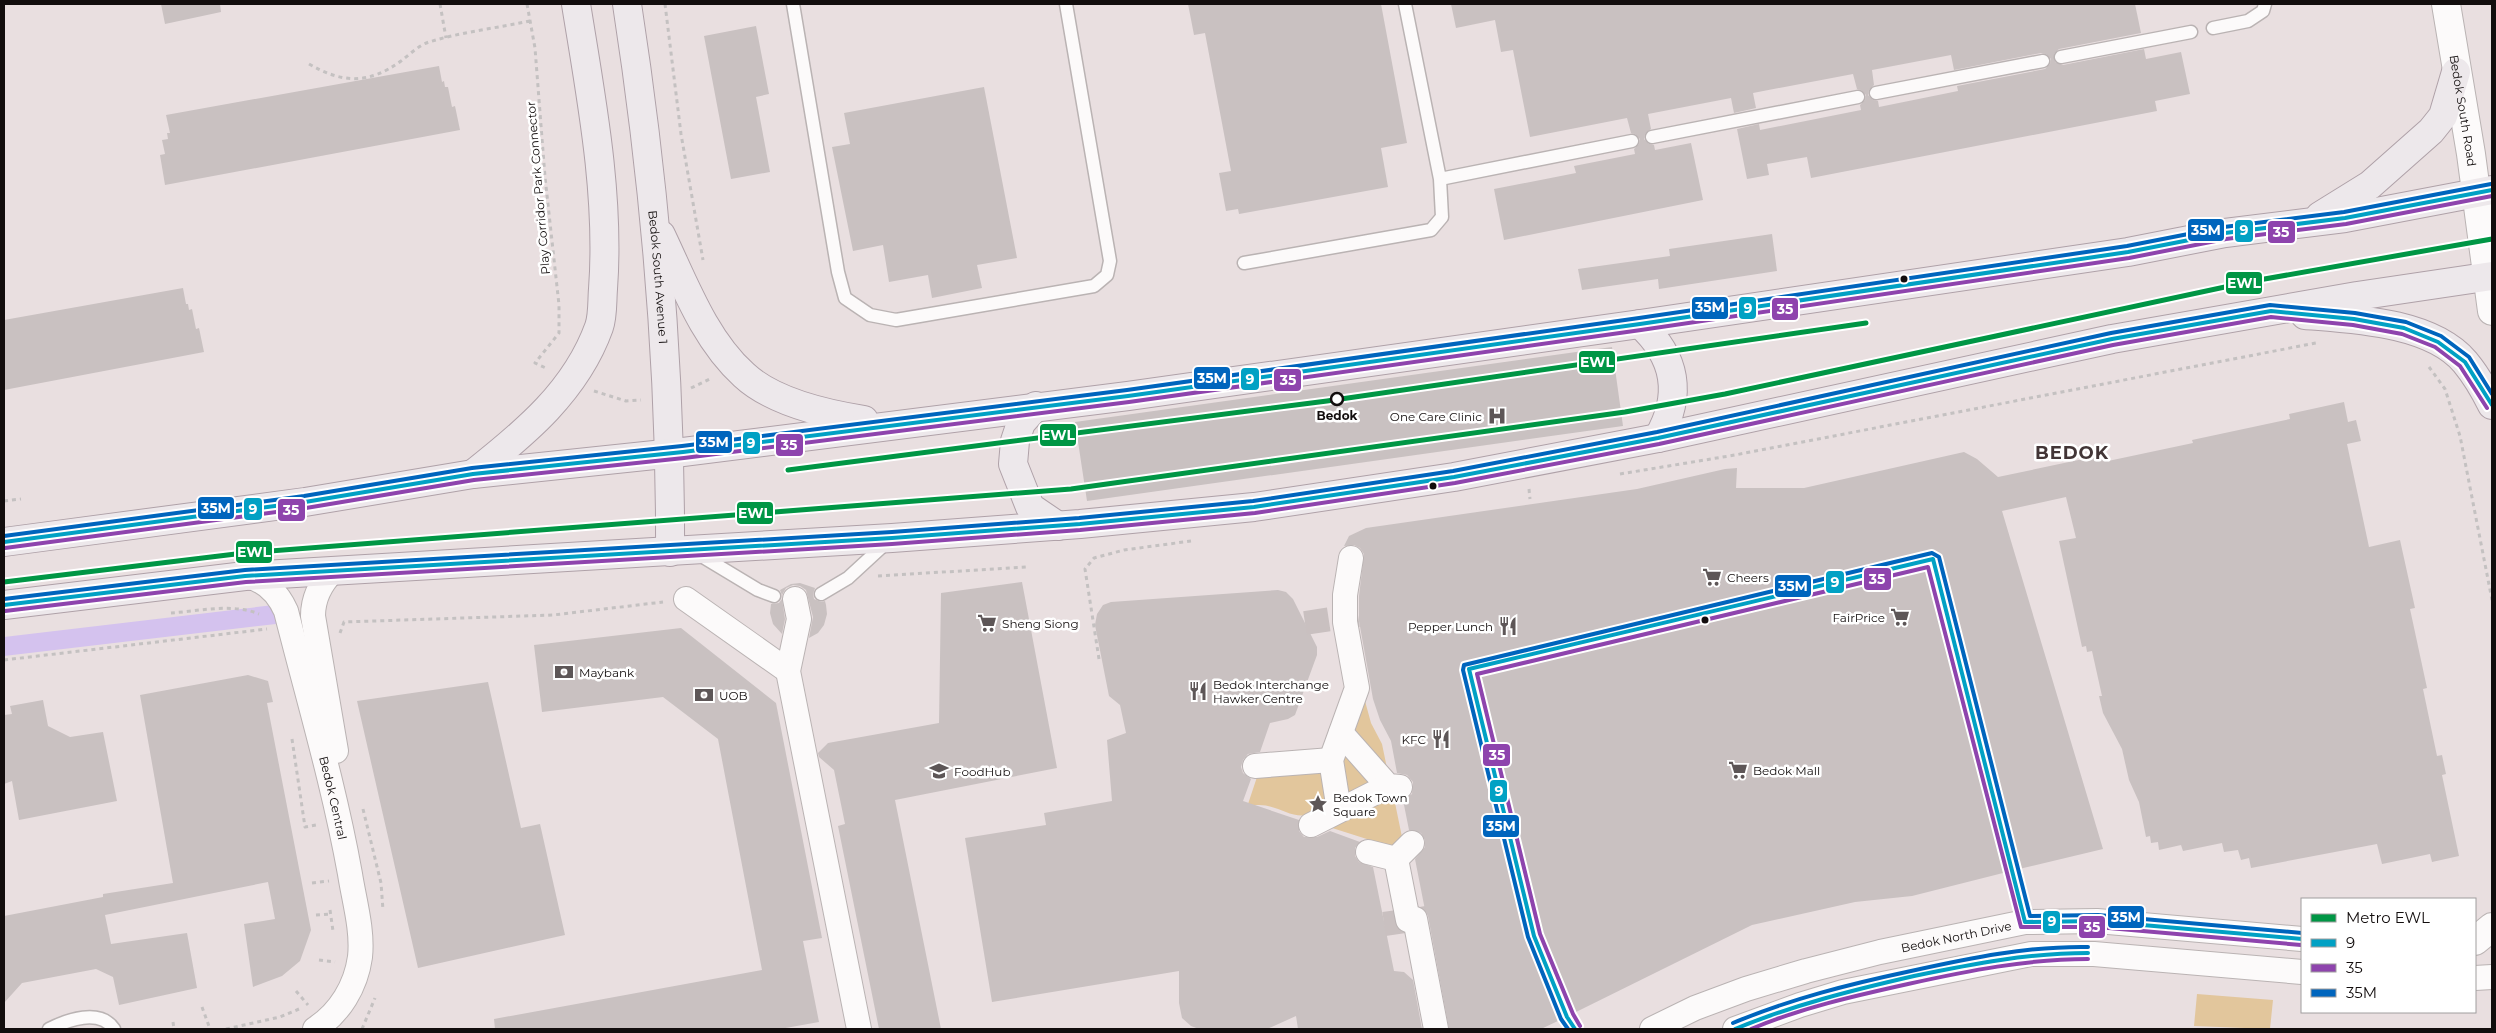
<svg xmlns="http://www.w3.org/2000/svg" width="2496" height="1033" font-family="Montserrat,sans-serif">
<rect width="100%" height="100%" fill="#e9dfe0"/>
<path fill="#e2c69c" d="M 1365,701 L 1371,723 L 1382,744 L 1388,773 L 1353,732 Z
M 1344,749 L 1375,784 L 1346,797 L 1340,760 Z
M 1325,768 L 1329,805 C 1322,808 1315,813 1308,815 C 1286,819 1273,799 1247,807 L 1258,774 Z
M 1388,798 L 1394,798 L 1402,837 L 1392,847 L 1329,827 Z
M 2197,994 L 2273,1000 L 2270,1029 L 2194,1026 Z"/>
<path fill="#d4c2ee" d="M 274,605 L 276,624 L 4,656 L 4,637 Z"/>
<path fill="#c9c1c1" fill-rule="evenodd" d="M 161,4 L 220,4 L 221,12 L 165,24 Z
M 1188,4 L 1381,4 L 1407,143 L 1381,148 L 1388,187 L 1239,214 L 1238,209 L 1226,211 L 1219,173 L 1231,171 L 1205,33 L 1194,35 Z
M 1451,4 L 2135,4 L 2141,33 L 2059,49 L 2054,54 L 2055,62 L 2063,65 L 2144,49 L 2146,59 L 2181,52 L 2190,94 L 2155,101 L 2157,111 L 1811,178 L 1807,157 L 1767,164 L 1769,175 L 1747,179 L 1737,129 L 1759,124 L 1760,130 L 1861,110 L 1860,105 L 1865,100 L 1866,95 L 1861,90 L 1857,89 L 1853,74 L 1753,93 L 1756,108 L 1734,113 L 1731,98 L 1648,114 L 1651,129 L 1645,134 L 1644,139 L 1649,144 L 1654,145 L 1655,150 L 1691,143 L 1703,200 L 1504,240 L 1494,189 L 1576,173 L 1574,166 L 1635,154 L 1634,149 L 1639,144 L 1640,139 L 1635,134 L 1631,133 L 1627,118 L 1530,137 L 1513,50 L 1501,52 L 1495,20 L 1456,28 ZM 2041,53 L 2046,54 L 2051,59 L 2050,64 L 2045,69 L 1957,86 L 1958,91 L 1879,107 L 1878,101 L 1873,100 L 1868,95 L 1869,90 L 1874,85 L 1872,70 L 1951,55 L 1954,70 Z
M 756,26 L 769,94 L 756,97 L 770,172 L 731,179 L 704,36 Z
M 439,66 L 442,82 L 444,81 L 445,87 L 448,87 L 452,107 L 455,106 L 460,130 L 165,185 L 160,155 L 165,154 L 162,140 L 168,139 L 167,133 L 170,133 L 166,115 Z
M 984,87 L 1017,258 L 977,265 L 982,288 L 932,298 L 928,275 L 889,282 L 883,245 L 853,251 L 832,147 L 850,144 L 844,113 Z
M 1772,234 L 1777,271 L 1659,289 L 1658,279 L 1582,290 L 1578,269 L 1670,256 L 1669,249 Z
M 183,288 L 186,304 L 188,304 L 189,310 L 192,309 L 196,329 L 199,328 L 204,352 L 4,390 L 4,320 Z
M 1612,347 L 1623,426 L 1087,501 L 1075,422 Z
M 2344,402 L 2348,422 L 2356,420 L 2361,441 L 2347,444 L 2369,547 L 2400,540 L 2415,608 L 2410,609 L 2427,688 L 2423,689 L 2437,756 L 2442,755 L 2446,774 L 2442,775 L 2459,856 L 2432,862 L 2430,854 L 2382,864 L 2377,844 L 2251,868 L 2249,858 L 2241,860 L 2238,850 L 2224,852 L 2222,843 L 2183,851 L 2181,845 L 2159,850 L 2158,842 L 2151,843 L 2150,836 L 2146,837 L 2139,802 L 2129,780 L 2122,749 L 2103,713 L 2099,696 L 2102,696 L 2092,651 L 2087,652 L 2086,646 L 2082,647 L 2059,541 L 2076,538 L 2066,497 L 2002,511 L 2103,849 L 2019,869 L 2016,865 L 2009,863 L 2005,866 L 2003,873 L 1912,896 L 1855,902 L 1752,925 L 1574,1013 L 1570,1010 L 1563,1010 L 1560,1014 L 1560,1020 L 1541,1029 L 1449,1029 L 1428,916 L 1425,910 L 1415,859 L 1425,847 L 1425,840 L 1421,833 L 1409,830 L 1403,800 L 1412,794 L 1413,782 L 1407,775 L 1397,773 L 1391,741 L 1380,720 L 1373,699 L 1359,621 L 1359,596 L 1364,554 L 1360,548 L 1354,545 L 1344,546 L 1349,536 L 1366,528 L 1637,489 L 1725,469 L 1737,468 L 1736,488 L 1804,488 L 1964,452 L 1977,459 L 1998,477 L 2107,454 L 2108,461 L 2193,443 L 2192,440 L 2290,419 L 2289,414 Z
M 1022,582 L 1057,768 L 895,800 L 941,1029 L 879,1029 L 838,826 L 845,824 L 834,770 L 819,757 L 818,753 L 828,743 L 939,723 L 941,593 Z
M 800,583 L 815,588 L 813,594 L 814,599 L 821,602 L 825,601 L 826,605 L 827,614 L 824,625 L 818,633 L 809,638 L 813,617 L 806,590 L 800,586 L 793,585 L 786,588 L 782,595 L 780,590 L 791,584 Z
M 1278,590 L 1286,592 L 1293,599 L 1317,647 L 1317,655 L 1295,715 L 1288,719 L 1270,723 L 1260,752 L 1248,754 L 1243,760 L 1241,767 L 1243,773 L 1251,779 L 1243,801 L 1299,820 L 1299,831 L 1304,837 L 1317,837 L 1330,831 L 1360,842 L 1355,848 L 1355,856 L 1359,862 L 1373,867 L 1394,971 L 1404,972 L 1413,980 L 1422,1029 L 1298,1029 L 1296,1016 L 1267,1029 L 1199,1029 L 1191,1026 L 1182,1018 L 1179,1003 L 1179,971 L 992,1002 L 965,838 L 1046,825 L 1044,813 L 1112,801 L 1107,740 L 1126,733 L 1120,705 L 1109,696 L 1095,625 L 1097,614 L 1103,605 L 1111,602 Z
M 782,599 L 785,619 L 782,634 L 773,624 L 770,613 L 771,604 L 779,603 Z
M 681,628 L 776,703 L 822,938 L 803,941 L 819,1022 L 780,1029 L 495,1029 L 494,1019 L 762,970 L 718,739 L 663,697 L 542,712 L 534,645 Z
M 248,675 L 268,681 L 273,702 L 267,703 L 311,930 L 300,961 L 282,976 L 253,987 L 244,924 L 275,919 L 268,882 L 105,915 L 111,944 L 187,933 L 197,988 L 119,1005 L 113,977 L 96,969 L 22,983 L 4,1003 L 4,916 L 103,897 L 103,894 L 173,883 L 140,695 Z
M 488,682 L 521,828 L 540,824 L 565,935 L 418,968 L 357,701 Z
M 43,700 L 48,726 L 70,737 L 103,732 L 117,801 L 19,820 L 12,781 L 4,784 L 4,715 L 12,714 L 10,706 Z"/>
<g fill="none" stroke-linecap="round" stroke-linejoin="round">
<path stroke="#c9c0c0" stroke-width="24" stroke-dasharray="24 12" stroke-linecap="butt" d="M 1305,623 L 1358,615
M 1384,924 L 1427,918"/>
<g stroke="#bab3b3" stroke-width="15">
<path id="lane" d="M 793,4 L 838,272 L 845,298 L 870,315 L 896,320 L 1094,286 L 1107,275 L 1110,261 L 1066,4
M 2213,28 L 2248,21 L 2263,11 L 2265,4
M 2061,57 L 2191,32
M 1876,93 L 2043,61
M 1652,137 L 1858,97
M 1440,179 L 1632,141
M 1244,263 L 1431,230 L 1442,217 L 1440,179 L 1405,4
M 700,555 L 758,590 L 774,596
M 821,594 L 848,578 L 886,543
M 2011,871 L 2025,922
M 1567,1017 L 1575,1029
M 49,1029 C 67,1020 100,1008 114,1029"/>
</g>
<g stroke="#bab3b3" stroke-width="26">
<g id="street">
<path d="M 333,571 C 321,583 313,599 313,616 L 336,751"/>
<path id="s1" d="M 245,576 C 264,579 278,593 286,611 C 308,698 334,785 350,874 C 354,900 363,930 360,957 C 356,986 340,1013 315,1029"/>
<path d="M 686,599 L 788,671"/>
<path d="M 795,599 L 799,619 L 788,671 L 859,1029"/>
<path d="M 1341,733 L 1388,786 L 1400,787"/>
<path d="M 1255,766 L 1331,760"/>
<path d="M 1339,810 L 1331,760 L 1357,688 L 1345,622 L 1345,595 L 1351,558"/>
<path d="M 1311,825 L 1388,786"/>
<path d="M 1368,852 L 1396,859 L 1412,843"/>
<path d="M 1396,859 L 1408,920"/>
<path d="M 1415,919 L 1436,1029"/>
<path d="M 2475,978 L 2492,977"/>
<path id="s2" d="M 1652,1029 L 1695,1008 L 1746,989 L 1806,971 L 1880,952 L 2025,922 L 2097,921 L 2302,939"/>
<path d="M 1735,1029 L 1800,1005 L 1843,992 L 2031,954 L 2094,954 L 2302,972"/>
</g>
</g>
<g stroke="#bab3b3" stroke-width="30">
<g id="secondary">
<path id="s3" d="M 2446,4 L 2471,154 L 2492,311"/>
<path d="M 2475,941 L 2492,927"/>
</g>
</g>
<g stroke="#afa1a8" stroke-width="30">
<g id="primary">
<path id="s4" d="M 627,4 C 655,185 671,369 670,552"/>
<path d="M 2320,216 L 2370,185 L 2431,131 L 2443,116 L 2456,72"/>
<path d="M 661,235 C 684,283 704,339 744,375 C 773,402 826,414 864,420"/>
<path d="M 2305,315 C 2354,319 2431,322 2465,362 C 2475,374 2485,391 2492,405"/>
<path d="M 1640,324 C 1676,357 1683,395 1658,438"/>
<path d="M 1036,406 L 1021,423 L 1015,441 L 1013,464 L 1030,507 L 1058,526"/>
<path d="M 473,474 C 525,433 576,391 599,327 C 603,316 602,301 603,289 C 610,195 591,97 576,4"/>
<path d="M 4,542 L 305,502 L 473,474 L 683,452 L 1128,396 L 1640,324 L 2128,252 L 2225,233 L 2345,218 L 2492,190"/>
<path d="M 4,605 L 245,576 L 892,538 L 1080,524 L 1254,507 L 1454,477 L 1658,438 L 2112,339 L 2357,296 L 2492,276"/>
</g>
</g>
<path stroke="#c4c1c1" stroke-width="3" stroke-dasharray="4 4" stroke-linecap="butt" d="M 440,4 L 446,38
M 527,4 L 535,48 L 545,177 L 559,305 L 559,333 L 535,363 L 548,369
M 665,4 L 681,134 L 703,260
M 309,64 C 342,83 368,85 401,61 C 409,55 419,45 429,42 C 461,32 497,28 530,21
M 2429,367 L 2445,389 L 2460,436 L 2492,600
M 691,388 L 712,378
M 594,391 L 626,401 L 641,400
M 1620,474 L 1735,455 L 2316,343
M 1529,489 L 1530,499
M 4,501 L 21,499
M 878,576 L 1026,567
M 171,613 C 199,611 233,603 259,614
M 340,633 L 344,622 L 553,615 L 663,602
M 1099,659 L 1085,569 L 1094,558 L 1124,550 L 1191,541
M 4,660 L 267,629
M 292,739 L 305,827 L 316,825
M 363,809 L 381,883 L 383,910
M 312,883 L 329,881
M 330,910 L 333,931
M 316,915 L 331,914
M 319,960 L 335,962
M 296,991 L 308,1005
M 202,1007 L 210,1029
M 173,1022 L 174,1029
M 226,1029 L 280,1017 L 299,1009
M 362,1029 L 375,998"/>
<use href="#lane" stroke="#fcfafa" stroke-width="12"/>
<use href="#street" stroke="#fcfafa" stroke-width="24"/>
<use href="#secondary" stroke="#fcfafa" stroke-width="28"/>
<use href="#primary" stroke="#ede8eb" stroke-width="28"/>
<g stroke="#fff" stroke-width="8">
<path id="bus-1" d="M 4,542 L 305,502 L 473,474 L 683,452 L 1128,396 L 1640,324 L 2128,252 L 2225,233 L 2345,218 L 2492,190
M 4,605 L 245,576 L 892,538 L 1080,524 L 1254,507 L 1454,477 L 1658,438 L 2112,339 L 2271,311 L 2354,319 L 2404,328 L 2438,342 L 2465,362 L 2492,405
M 1575,1029 L 1567,1017 L 1534,936 L 1469,669 L 1933,559 L 2025,922 L 2097,921 L 2302,939
M 1735,1029 C 1793,1005 1853,990 1914,976 C 1972,964 2029,953 2088,953"/>
</g>
<g stroke="#fff" stroke-width="8">
<path id="bus-2" d="M 5,548 L 306,508 L 474,480 L 684,458 L 1129,402 L 1641,330 L 2129,258 L 2226,239 L 2346,224 L 2492,196
M 5,611 L 246,582 L 892,544 L 1080,530 L 1255,513 L 1455,483 L 1659,444 L 2113,345 L 2271,317 L 2353,325 L 2402,334 L 2435,347 L 2460,366 L 2487,408
M 1580,1026 L 1573,1014 L 1540,934 L 1477,674 L 1928,567 L 2021,927 L 2097,927 L 2301,945
M 1751,1029 C 1801,1008 1854,996 1908,984 C 1967,971 2027,959 2088,959"/>
</g>
<g stroke="#fff" stroke-width="8">
<path id="bus-3" d="M 4,536 L 304,496 L 472,468 L 682,446 L 1127,390 L 1639,318 L 2127,246 L 2224,227 L 2344,212 L 2491,184
M 4,599 L 245,570 L 892,532 L 1079,518 L 1253,501 L 1453,471 L 1657,432 L 2111,333 L 2270,305 L 2355,313 L 2406,322 L 2441,336 L 2469,357 L 2492,394
M 1733,1023 C 1790,999 1850,984 1911,971 C 1970,958 2028,946 2088,947
M 1568,1029 L 1561,1019 L 1528,937 L 1463,670 L 1464,665 L 1932,553 L 1939,557 L 2030,916 L 2098,915 L 2302,933"/>
</g>
<use href="#bus-1" stroke="#01a1c4" stroke-width="4"/>
<use href="#bus-2" stroke="#8e44ad" stroke-width="4"/>
<use href="#bus-3" stroke="#0065bd" stroke-width="4"/>
<g stroke="#fff" stroke-width="9">
<path id="metro-1" d="M 788,470 L 1327,401 L 1866,323
M 4,582 L 244,553 L 1071,489 L 1625,412 L 1725,394 L 2253,281 L 2492,239"/>
</g>
<use href="#metro-1" stroke="#009645" stroke-width="5"/>
</g>
<defs>
<g id="hospital-bare" transform="scale(1.5)"><path d="M-5-5h3v3.5h4V-5h3V5h-3V1.5h-4V5h-3Z" fill="#5d5657" stroke="#fff" stroke-width="2.5" paint-order="stroke"/></g>
<g id="supermarket-bare" transform="scale(1.5)"><path d="M-6-5.5h2.5l.6 2H6L4.5 2H-2.5L-4.4-4H-6ZM-1.5 3.2a1.3 1.3 0 1 0 .1 0ZM3 3.2a1.3 1.3 0 1 0 .1 0Z" fill="#5d5657" stroke="#fff" stroke-width="2.5" paint-order="stroke"/></g>
<g id="restaurant-bare" transform="scale(1.5)"><path d="M-5-6h1v4h1v-4h1v4h1v-4h1v5L-1.5 .5V6h-2V.5L-5-1ZM5-6V6H3V1.5H1.5Q1.5-4 5-6Z" fill="#5d5657" stroke="#fff" stroke-width="2.5" paint-order="stroke"/></g>
<g id="bank-bare" transform="scale(1.5)"><path d="M-6-4H6V4H-6ZM0-2.3a2.3 2.3 0 1 0 0 4.6a2.3 2.3 0 1 0 0-4.6Z" fill="#5d5657" stroke="#fff" stroke-width="2.5" paint-order="stroke"/></g>
<g id="school-bare" transform="scale(1.5)"><path d="M0-5L7-2L0 1L-7-2ZM-4 1L0 2.5L4 1V4Q0 6-4 4Z" fill="#5d5657" stroke="#fff" stroke-width="2.5" paint-order="stroke"/></g>
<g id="sight-bare" transform="scale(1.5)"><path d="M0-6L1.8-2.2L6-1.7L2.9 1.2L3.7 5.4L0 3.3L-3.7 5.4L-2.9 1.2L-6-1.7L-1.8-2.2Z" fill="#5d5657" stroke="#fff" stroke-width="2.5" paint-order="stroke"/></g>
</defs>
<g fill-rule="evenodd">
<use href="#hospital-bare" x="1497" y="416"/>
<use href="#supermarket-bare" x="1712" y="577"/>
<use href="#supermarket-bare" x="1900" y="617"/>
<use href="#supermarket-bare" x="987" y="623"/>
<use href="#restaurant-bare" x="1508" y="626"/>
<use href="#bank-bare" x="564" y="672"/>
<use href="#restaurant-bare" x="1198" y="691"/>
<use href="#bank-bare" x="704" y="695"/>
<use href="#restaurant-bare" x="1441" y="739"/>
<use href="#supermarket-bare" x="1738" y="770"/>
<use href="#school-bare" x="939" y="771"/>
<use href="#sight-bare" x="1318" y="804"/>
</g>
<g fill="#120d0d" stroke="#fff" stroke-width="2">
<circle cx="1904" cy="279" r="4.5"/>
<circle cx="1433" cy="486" r="4.5"/>
<circle cx="1705" cy="620" r="4.5"/>
</g>
<circle fill="#fff" stroke="#120d0d" stroke-width="2.5" cx="1337" cy="399" r="6"/>
<g text-anchor="middle" dominant-baseline="central" stroke-width="5" stroke-linejoin="round" paint-order="stroke">
<g font-size="12" fill="#120d0d" stroke="#fff">
<text stroke="none"><textPath href="#s3" startOffset="108">Bedok South Road</textPath></text>
<text transform="translate(538 188) rotate(-95)">Play Corridor Park Connector</text>
<text stroke="none"><textPath href="#s4" startOffset="275">Bedok South Avenue 1</textPath></text>
<text stroke="none"><textPath href="#s1" startOffset="249">Bedok Central</textPath></text>
<text stroke="none"><textPath href="#s2" startOffset="319">Bedok North Drive</textPath></text>
</g>
<g font-size="12" font-weight="bold" fill="#120d0d" stroke="#fff">
<text x="1337" y="415">Bedok</text>
</g>
<g font-size="12" fill="#120d0d" stroke="#fff" text-anchor="start">
<text x="1482" y="416" text-anchor="end">One Care Clinic</text>
<text x="1727" y="577">Cheers</text>
<text x="1885" y="617" text-anchor="end">FairPrice</text>
<text x="1002" y="623">Sheng Siong</text>
<text x="1493" y="626" text-anchor="end">Pepper Lunch</text>
<text x="579" y="672">Maybank</text>
<text x="1213" y="684">Bedok Interchange<tspan x="1213" dy="14">Hawker Centre</tspan></text>
<text x="719" y="695">UOB</text>
<text x="1426" y="739" text-anchor="end">KFC</text>
<text x="1753" y="770">Bedok Mall</text>
<text x="954" y="771">FoodHub</text>
<text x="1333" y="797">Bedok Town<tspan x="1333" dy="14">Square</tspan></text>
</g>
<g font-size="18" font-weight="bold" letter-spacing="1" fill="#423536" stroke="#fff">
<text x="2072" y="453">BEDOK</text>
</g>
</g>
<g stroke="#fff" stroke-width="2">
<rect x="2187" y="218" width="38" height="24" rx="5" fill="#0065bd"/>
<rect x="2234" y="219" width="20" height="24" rx="5" fill="#01a1c4"/>
<rect x="2267" y="220" width="29" height="24" rx="5" fill="#8e44ad"/>
<rect x="2225" y="271" width="38" height="24" rx="5" fill="#009645"/>
<rect x="1691" y="296" width="38" height="24" rx="5" fill="#0065bd"/>
<rect x="1738" y="296" width="19" height="24" rx="5" fill="#01a1c4"/>
<rect x="1771" y="297" width="28" height="24" rx="5" fill="#8e44ad"/>
<rect x="1578" y="350" width="38" height="24" rx="5" fill="#009645"/>
<rect x="1193" y="366" width="38" height="24" rx="5" fill="#0065bd"/>
<rect x="1240" y="367" width="20" height="24" rx="5" fill="#01a1c4"/>
<rect x="1273" y="368" width="29" height="24" rx="5" fill="#8e44ad"/>
<rect x="1039" y="423" width="38" height="24" rx="5" fill="#009645"/>
<rect x="695" y="430" width="38" height="24" rx="5" fill="#0065bd"/>
<rect x="742" y="431" width="19" height="24" rx="5" fill="#01a1c4"/>
<rect x="775" y="433" width="29" height="24" rx="5" fill="#8e44ad"/>
<rect x="197" y="496" width="38" height="24" rx="5" fill="#0065bd"/>
<rect x="243" y="497" width="20" height="24" rx="5" fill="#01a1c4"/>
<rect x="277" y="498" width="29" height="24" rx="5" fill="#8e44ad"/>
<rect x="736" y="501" width="38" height="24" rx="5" fill="#009645"/>
<rect x="235" y="540" width="38" height="24" rx="5" fill="#009645"/>
<rect x="1863" y="567" width="29" height="24" rx="5" fill="#8e44ad"/>
<rect x="1825" y="570" width="20" height="24" rx="5" fill="#01a1c4"/>
<rect x="1774" y="574" width="38" height="24" rx="5" fill="#0065bd"/>
<rect x="1482" y="743" width="29" height="24" rx="5" fill="#8e44ad"/>
<rect x="1489" y="779" width="19" height="24" rx="5" fill="#01a1c4"/>
<rect x="1482" y="814" width="38" height="24" rx="5" fill="#0065bd"/>
<rect x="2107" y="905" width="38" height="24" rx="5" fill="#0065bd"/>
<rect x="2042" y="910" width="19" height="24" rx="5" fill="#01a1c4"/>
<rect x="2078" y="915" width="28" height="24" rx="5" fill="#8e44ad"/>
</g>
<g font-size="14" text-anchor="middle" font-weight="bold" fill="#fff">
<text x="2206" y="235">35M</text>
<text x="2244" y="235">9</text>
<text x="2281" y="237">35</text>
<text x="2244" y="288">EWL</text>
<text x="1710" y="312">35M</text>
<text x="1748" y="313">9</text>
<text x="1785" y="314">35</text>
<text x="1597" y="367">EWL</text>
<text x="1212" y="383">35M</text>
<text x="1250" y="384">9</text>
<text x="1288" y="385">35</text>
<text x="1058" y="440">EWL</text>
<text x="714" y="447">35M</text>
<text x="751" y="448">9</text>
<text x="789" y="450">35</text>
<text x="216" y="513">35M</text>
<text x="253" y="514">9</text>
<text x="291" y="515">35</text>
<text x="755" y="518">EWL</text>
<text x="254" y="557">EWL</text>
<text x="1877" y="584">35</text>
<text x="1835" y="587">9</text>
<text x="1793" y="591">35M</text>
<text x="1497" y="760">35</text>
<text x="1499" y="796">9</text>
<text x="1501" y="831">35M</text>
<text x="2126" y="922">35M</text>
<text x="2052" y="926">9</text>
<text x="2092" y="932">35</text>
</g>
<rect width="2496" height="1033" fill="none" stroke="#120d0d" stroke-width="10"/>
<rect x="2301" y="898" width="175" height="115" fill="#ffffff" stroke="#a09e9e"/>
<rect x="2311" y="914" width="25" height="8" fill="#009645" stroke="#a09e9e"/>
<text x="2346" y="923" font-size="15" fill="#120d0d">Metro EWL</text>
<rect x="2311" y="939" width="25" height="8" fill="#01a1c4" stroke="#a09e9e"/>
<text x="2346" y="948" font-size="15" fill="#120d0d">9</text>
<rect x="2311" y="964" width="25" height="8" fill="#8e44ad" stroke="#a09e9e"/>
<text x="2346" y="973" font-size="15" fill="#120d0d">35</text>
<rect x="2311" y="989" width="25" height="8" fill="#0065bd" stroke="#a09e9e"/>
<text x="2346" y="998" font-size="15" fill="#120d0d">35M</text>
</svg>
